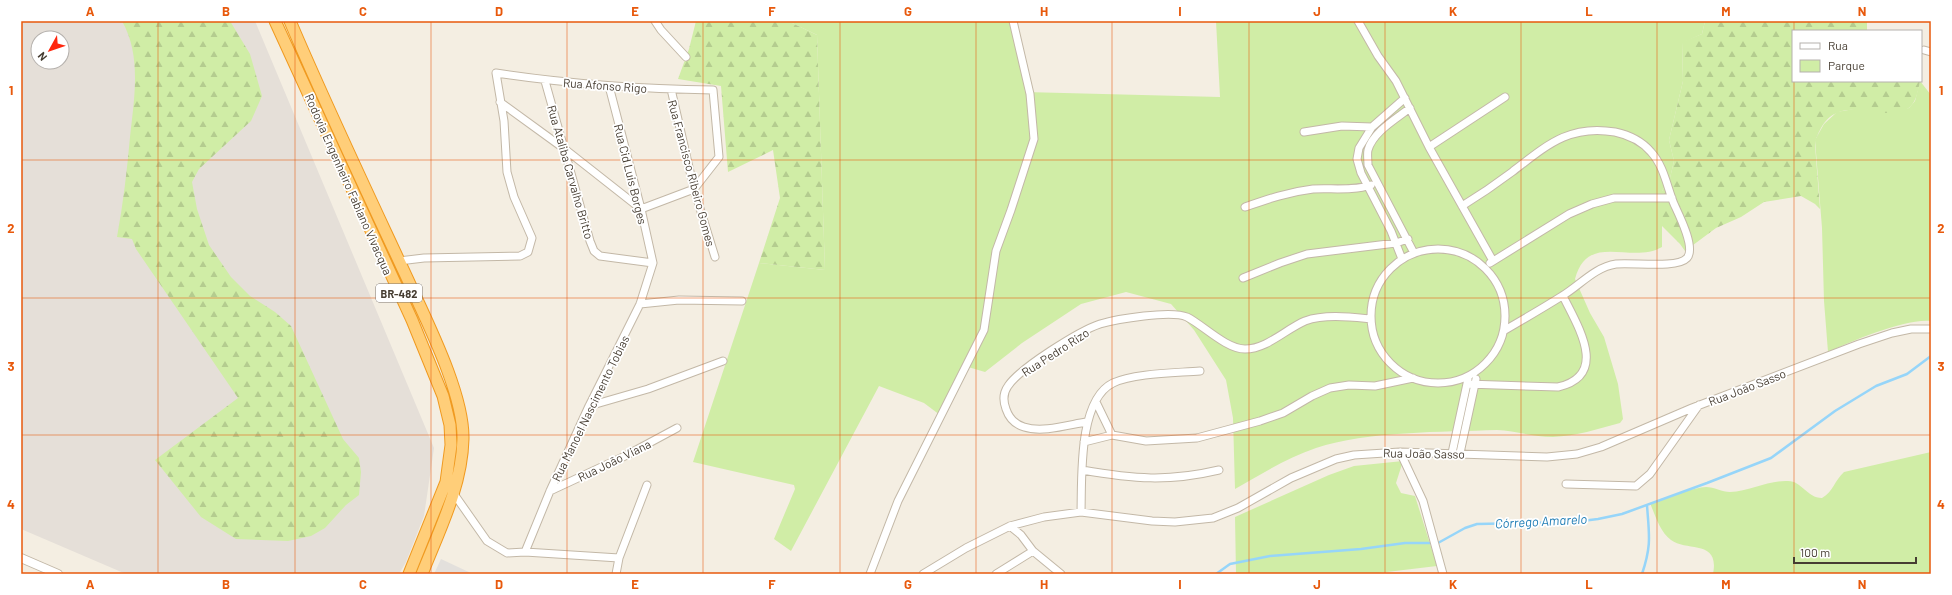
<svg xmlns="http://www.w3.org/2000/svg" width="1952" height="595" font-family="Barlow,sans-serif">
<defs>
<pattern id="forest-firs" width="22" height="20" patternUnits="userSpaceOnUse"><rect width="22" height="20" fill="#d0eda6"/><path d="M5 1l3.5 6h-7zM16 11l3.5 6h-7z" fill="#b4cc8f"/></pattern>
</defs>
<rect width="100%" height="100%" fill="#f4eee2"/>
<path fill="#e5dfd8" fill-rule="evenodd" d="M 21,21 L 255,21 L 434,448 L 424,516 L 406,562 L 399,574 L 126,574 L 21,529 ZM 38,38 L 62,38 L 62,62 L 38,62 Z"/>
<path fill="#d0eda6" d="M 788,21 L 1017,21 L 1025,92 L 1220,97 L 1216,21 L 1705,21 L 1702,34 L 1682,43 L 1683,81 L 1669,140 L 1674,161 L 1670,178 L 1662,191 L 1662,247 C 1631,265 1588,231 1575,279 L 1590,313 L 1604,337 L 1618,384 L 1623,419 L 1620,423 C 1598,429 1576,436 1553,437 C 1534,437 1516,431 1497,430 C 1443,432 1367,431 1316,448 C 1287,458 1261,474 1235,489 L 1233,418 L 1226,380 L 1194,330 L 1171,304 L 1126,292 L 1081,304 L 1022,343 L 985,372 L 968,367 L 940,415 L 924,403 L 879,386 L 791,551 L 774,539 L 795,489 L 794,485 L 693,462 L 759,263 L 825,270 L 817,35 Z
M 1920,81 L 1931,95 L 1931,321 C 1906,318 1852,341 1828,352 L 1824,301 L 1822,228 L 1815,140 L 1824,124 L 1837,112 L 1854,109 L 1898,111 L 1909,108 L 1915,101 Z
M 1931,452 L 1931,574 L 1713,574 C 1720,539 1687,552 1671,540 C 1660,532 1655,515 1650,503 C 1662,499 1695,487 1706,487 C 1714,487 1722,492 1730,492 C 1750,491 1768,480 1788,481 C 1802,481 1807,498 1822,498 C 1834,491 1834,481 1844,472 Z
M 1403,461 L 1396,483 L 1401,493 L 1415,496 L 1437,566 L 1370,574 L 1236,574 L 1235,517 L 1329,475 L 1354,466 Z"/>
<path fill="url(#forest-firs)" d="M 122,21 L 230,21 L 250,54 L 262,96 L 251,121 L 199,169 L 192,182 L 197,209 L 209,245 L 231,277 L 250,296 L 275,312 L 291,326 L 343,439 L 359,458 L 361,472 L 359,495 L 346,505 L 325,528 L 311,536 L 288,541 L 236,539 L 201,517 L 155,460 L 238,398 L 136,249 L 132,239 L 117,237 C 123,204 127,171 130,137 C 134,99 142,56 122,21 Z
M 696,21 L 788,21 L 817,35 L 825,270 L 759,263 L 780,198 L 773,150 L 728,172 L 721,86 L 678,79 L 689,49 Z
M 1705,21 L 1867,21 L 1867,31 L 1793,31 L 1793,81 L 1920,81 C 1918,90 1917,100 1910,107 C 1887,126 1842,90 1821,128 C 1818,134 1815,139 1815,145 L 1820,209 L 1815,204 L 1801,196 L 1764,202 L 1741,217 L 1716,228 L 1685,251 L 1680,244 L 1662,226 L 1662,191 L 1670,178 L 1674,161 L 1669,140 L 1683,81 L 1682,42 L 1702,34 Z"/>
<path fill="#e3e0dc" d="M 441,559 L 473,574 L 434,574 Z"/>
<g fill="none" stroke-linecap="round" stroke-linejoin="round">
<path stroke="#96d5f9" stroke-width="2.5" d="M 1216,574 L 1230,564 L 1270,556 L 1361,549 L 1405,543 L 1438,543 L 1465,528 L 1477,524 L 1574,522 L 1598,519 L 1622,514 L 1707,483 L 1771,458 L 1835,411 L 1876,386 L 1907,374 L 1931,356
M 1642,574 C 1652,544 1649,535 1647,505"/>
<g stroke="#c3b8a7" stroke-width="9">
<path id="minor" d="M 655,21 L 661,30 L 686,57
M 1358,21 L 1378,56 L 1396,81 L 1429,147 L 1493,261
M 1924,50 L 1931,52
M 545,81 L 590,241 L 594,251 L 600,256 L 653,263
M 671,89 L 694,189 L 715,257
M 1410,108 C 1396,119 1373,132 1368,150 C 1367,154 1368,160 1368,165 L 1414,253
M 1304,132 L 1342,126 L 1372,127
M 1429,147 L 1505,97
M 1462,206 C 1480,195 1496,184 1512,172 C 1546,146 1569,124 1615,132 C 1629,135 1641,140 1651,152 C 1664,166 1667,187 1674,204 C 1679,215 1696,248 1687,258 C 1677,269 1632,262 1616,264 C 1595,267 1579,286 1562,296 C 1543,308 1524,319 1505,330
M 1245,207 C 1268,199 1288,192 1313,189 C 1332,188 1353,191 1371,185
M1371 316a67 67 0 1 1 134 0a67 67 0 1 1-134 0Z
M 1402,259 L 1391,231 L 1361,173 L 1357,159 L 1359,148 L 1372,127 L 1405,98
M 399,261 L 424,258 L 520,256 L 528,252 L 532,238 L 514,197 L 507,172 L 504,121 L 496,73 C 568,84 640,89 713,90 L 719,157 L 694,189 L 641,209 L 566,150 L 500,102
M 1490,263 L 1569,214 L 1592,204 L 1614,198 L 1672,198
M 1243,278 L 1280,263 L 1307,254 L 1396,243 L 1408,239
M 640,304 L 679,300 L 742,301
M 1467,384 L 1558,387 C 1610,375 1577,325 1563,296
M 1096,402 L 1112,435 L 1146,441 L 1197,438 L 1260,421 L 1283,413 L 1312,396 L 1330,388 L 1349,385 L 1375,386 L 1413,378
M 589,406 L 648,389 L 723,361
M 1086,422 C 1068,425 1042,433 1024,427 C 1014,424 1009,418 1006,409 C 1003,401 1003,393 1008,386 C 1020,368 1079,331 1100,324 C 1117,319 1171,310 1187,317 C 1203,325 1226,349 1245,349 C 1267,349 1286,329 1305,321 C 1325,314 1350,317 1371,319
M 1084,442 L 1112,435
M 1400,452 L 1423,501 L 1443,574
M 1452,453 L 1468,379
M 1460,453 L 1476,379
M 1082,470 C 1134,479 1168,482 1219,470
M 1566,484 L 1636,486 L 1650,474 L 1699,405
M 550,491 L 625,456 L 677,428
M 454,494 L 487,541 L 507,553 L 525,552 L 619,558
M 1081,512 C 1082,478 1078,400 1113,383 C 1134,373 1176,373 1200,371
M 1010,526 L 1021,535 L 1033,551 L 1061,574
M 525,552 L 550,491 L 589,406 L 640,304 L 653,263 L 641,209 L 609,86
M 616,574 L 619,558 L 647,485
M 870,574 L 898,501 L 984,330 L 996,251 L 1011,210 L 1034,139 L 1030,94 L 1013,21
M 923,574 L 966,548 L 1010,526 L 1044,517 L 1081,512 L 1152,521 L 1175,522 L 1213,518 L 1238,508 L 1291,478 L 1336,459 L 1354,455 L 1400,452 L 1547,457 L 1577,454 L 1601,447 L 1692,408 L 1859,344 L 1892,333 L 1911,329 L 1931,329
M 996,574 L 1033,551"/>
</g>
<g stroke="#c3b8a7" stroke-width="10">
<path id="tertiary" d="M 21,558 L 58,574"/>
</g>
<g stroke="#f09a20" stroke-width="13">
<path id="trunk" d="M 275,21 L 412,320 L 443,396 L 450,425 L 451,445 L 446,482 L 409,574
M 290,21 C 327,108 368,194 408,280 C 427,322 464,394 463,439 C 462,486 439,531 422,574"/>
</g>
<use href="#minor" stroke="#fff" stroke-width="7"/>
<use href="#tertiary" stroke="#fff" stroke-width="8"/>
<use href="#trunk" stroke="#ffce79" stroke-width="11"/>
</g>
<path fill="none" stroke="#e8590c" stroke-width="1" stroke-opacity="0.55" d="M 158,21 L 158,574M 295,21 L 295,574M 431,21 L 431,574M 567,21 L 567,574M 703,21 L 703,574M 840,21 L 840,574M 976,21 L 976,574M 1112,21 L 1112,574M 1249,21 L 1249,574M 1385,21 L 1385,574M 1521,21 L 1521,574M 1657,21 L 1657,574M 1794,21 L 1794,31M 1794,81 L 1794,574M 21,160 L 1931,160M 21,298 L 1931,298M 21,435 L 1931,435"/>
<g text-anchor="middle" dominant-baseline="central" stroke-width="3.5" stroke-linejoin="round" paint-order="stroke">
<rect fill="#fff" stroke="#7e7770" stroke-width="1" x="376" y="284" width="46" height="18" rx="3"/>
<g font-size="11" font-weight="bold" fill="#463d32">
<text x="399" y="293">BR-482</text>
</g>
<g font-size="12" fill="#463d32" stroke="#fff">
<text transform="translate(605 85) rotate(4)">Rua Afonso Rigo</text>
<text transform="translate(571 172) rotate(74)">Rua Ataliba Carvalho Britto</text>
<text transform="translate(692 173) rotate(75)">Rua Francisco Ribeiro Gomes</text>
<text transform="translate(631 174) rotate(76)">Rua Cid Luis Borges</text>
<text transform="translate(349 184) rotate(66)">Rodovia Engenheiro Fabiano Vivacqua</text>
<text transform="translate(1055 352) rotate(-33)">Rua Pedro Rizo</text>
<text transform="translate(1747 387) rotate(-21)">Rua João Sasso</text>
<text transform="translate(590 408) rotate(-64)">Rua Manoel Nascimento Tobias</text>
<text transform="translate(1424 453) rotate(1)">Rua João Sasso</text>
<text transform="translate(614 460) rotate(-26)">Rua João Viana</text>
</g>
<g font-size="13" font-style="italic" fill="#1e7cb5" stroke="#fff">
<text transform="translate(1541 521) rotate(-3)">Córrego Amarelo</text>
</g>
</g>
<rect width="1952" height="595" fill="none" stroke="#ffffff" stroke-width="44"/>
<rect x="1792" y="30" width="130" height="52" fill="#ffffff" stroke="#b5b1ad"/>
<rect x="1800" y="43" width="20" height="6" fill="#ffffff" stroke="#b5b1ad"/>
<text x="1828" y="50" font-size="12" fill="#463d32">Rua</text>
<rect x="1800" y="60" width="20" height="12" fill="#d0eda6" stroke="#b5b1ad"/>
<text x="1828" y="70" font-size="12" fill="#463d32">Parque</text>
<g transform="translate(50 50) rotate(230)"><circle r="19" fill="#ffffff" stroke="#b5b1ad"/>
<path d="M0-3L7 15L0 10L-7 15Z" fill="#ff270e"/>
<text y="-6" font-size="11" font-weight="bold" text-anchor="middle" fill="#463d32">N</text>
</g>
<path d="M1794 557v6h122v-6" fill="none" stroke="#463d32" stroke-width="2"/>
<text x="1800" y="557" font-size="12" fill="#463d32" stroke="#ffffff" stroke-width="3" paint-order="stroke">100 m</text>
<rect x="22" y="22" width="1908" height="551" fill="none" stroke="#e8590c" stroke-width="1.5"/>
<g font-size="13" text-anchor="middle" font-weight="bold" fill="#e8590c">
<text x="90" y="16">A</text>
<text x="226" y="16">B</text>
<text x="363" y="16">C</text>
<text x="499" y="16">D</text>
<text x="635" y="16">E</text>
<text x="772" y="16">F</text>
<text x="908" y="16">G</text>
<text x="1044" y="16">H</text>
<text x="1180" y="16">I</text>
<text x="1317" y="16">J</text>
<text x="1453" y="16">K</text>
<text x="1589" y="16">L</text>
<text x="1726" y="16">M</text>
<text x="1862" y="16">N</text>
<text x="11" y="95">1</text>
<text x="1941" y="95">1</text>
<text x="11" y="233">2</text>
<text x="1941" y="233">2</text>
<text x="11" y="371">3</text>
<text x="1941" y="371">3</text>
<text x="11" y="509">4</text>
<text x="1941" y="509">4</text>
<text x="90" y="589">A</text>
<text x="226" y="589">B</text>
<text x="363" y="589">C</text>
<text x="499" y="589">D</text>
<text x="635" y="589">E</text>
<text x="772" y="589">F</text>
<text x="908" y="589">G</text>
<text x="1044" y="589">H</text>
<text x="1180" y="589">I</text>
<text x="1317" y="589">J</text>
<text x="1453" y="589">K</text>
<text x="1589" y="589">L</text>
<text x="1726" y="589">M</text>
<text x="1862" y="589">N</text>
</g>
</svg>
